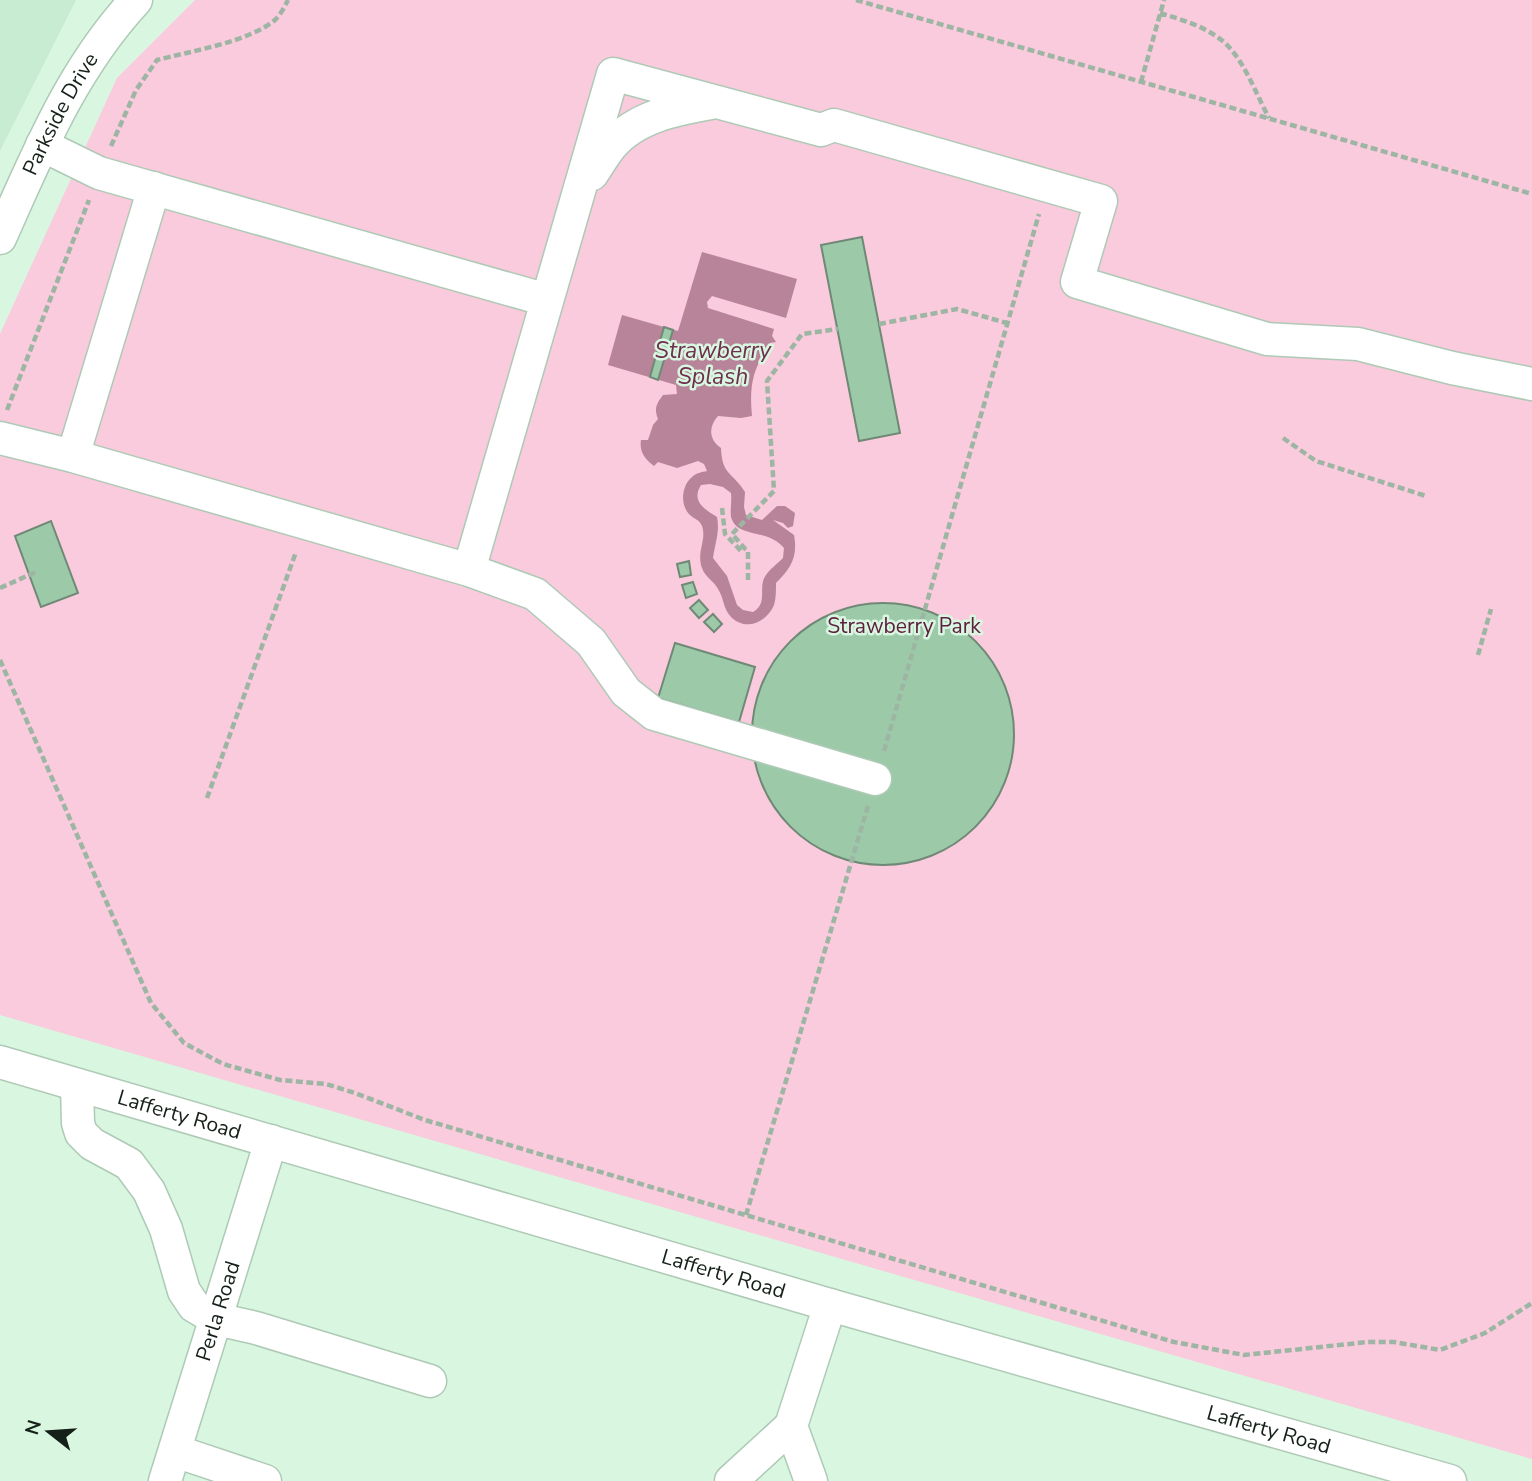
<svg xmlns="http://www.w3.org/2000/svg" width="1532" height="1481" font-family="'Nunito Sans',sans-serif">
<rect width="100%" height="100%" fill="#d9f6e0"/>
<path fill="#c8ecd2" d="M 0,0 L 76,0 L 0,151 Z"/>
<path fill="#facadd" d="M 195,0 L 1532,0 L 1532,1459 L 0,1015 L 0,334 L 117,78 Z"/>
<path fill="#b78499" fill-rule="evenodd" d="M 702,252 L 797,279 L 786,318 L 712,296 L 707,302 L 708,308 L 774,329 L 772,336 L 776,342 L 770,343 C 753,369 749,384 752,416 L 741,418 L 718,416 C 708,427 709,440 721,448 C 722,476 733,472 745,492 L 744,507 L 746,515 L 762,520 L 777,506 L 785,506 L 795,513 L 793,526 L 788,528 L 783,523 L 773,520 L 794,535 C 798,557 791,568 776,583 C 776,591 776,598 774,605 C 767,622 746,632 731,617 C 723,609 724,598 718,589 C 714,581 705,577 702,568 C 696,552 707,540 702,526 C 699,519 695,520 690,515 C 680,506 681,486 692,477 C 696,473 702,472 707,471 L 704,464 L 698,461 L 677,468 L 658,462 L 654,466 C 645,459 639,452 641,440 L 648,440 L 653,425 L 658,419 C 654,409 656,404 663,395 L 677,394 L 676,385 L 608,365 L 622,315 L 678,331 ZM 710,484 L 723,487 L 731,493 C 732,501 730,510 731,517 C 737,539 768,528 784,548 L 783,558 C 778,563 770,569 766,575 C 757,587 769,603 753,612 L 743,610 L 737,605 L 727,576 L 713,558 C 715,543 720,532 717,517 C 704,509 691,501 701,485 Z"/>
<path fill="#9ccaa9" stroke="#6f8976" stroke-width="2" d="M 862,237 L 900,433 L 859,441 L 821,245 Z
M 664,327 L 673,330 L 658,380 L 650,377 Z
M 51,521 L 78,593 L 41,607 L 15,536 Z
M 689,561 L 691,575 L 680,577 L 677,564 Z
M 693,582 L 697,594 L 686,598 L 682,585 Z
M 699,600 L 708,610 L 699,618 L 690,608 Z
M752 734a131 131 0 1 1 262 0a131 131 0 1 1-262 0Z
M 713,614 L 722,624 L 714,632 L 704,622 Z
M 675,643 L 755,667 L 739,722 L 658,698 Z"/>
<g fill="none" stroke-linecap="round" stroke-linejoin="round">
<g stroke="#aecab6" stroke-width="35">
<g id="minor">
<path d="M 42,145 L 99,173 L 547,300"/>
<path d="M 592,174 C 598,165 604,155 611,146 C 635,117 676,109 711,103"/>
<path id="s1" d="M 0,238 C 38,153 72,69 136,0"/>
<path d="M 0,438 L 73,456 L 469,570 L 535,594 L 591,642 L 626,692 L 654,714 L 875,779"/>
<path d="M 73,456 L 154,188"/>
<path d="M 469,570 L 613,74 L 821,130 L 834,125 L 1101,201 L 1077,282 L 1267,339 L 1358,344 L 1452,368 L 1532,384"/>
<path id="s2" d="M 0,1062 L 830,1305 L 1450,1481"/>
<path d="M 77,1085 L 78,1123 L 81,1133 L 92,1144 L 129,1164 L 149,1191 L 166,1229 L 184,1291 L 194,1306 L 216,1319 L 256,1328 L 430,1381"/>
<path d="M 175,1451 L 265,1481"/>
<path id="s3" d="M 165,1481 L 271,1141"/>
<path d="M 731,1481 L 791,1426"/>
<path d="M 811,1481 L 791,1426 L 830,1305"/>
</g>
</g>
<path stroke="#9db5a3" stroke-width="4.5" stroke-dasharray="7 3.5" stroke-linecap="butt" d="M 856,0 L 1532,194
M 1160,13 C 1183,20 1207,27 1225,43 C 1245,62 1256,94 1269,118
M 1141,82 L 1164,0
M 111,146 L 136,90 L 157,60 C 191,51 250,42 276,19 C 281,14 285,6 288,0
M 879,324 L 957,309 L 1007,323
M 7,410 L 89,200
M 1283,438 L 1316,461 L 1426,496
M 722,508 L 725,534 L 741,551 L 745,548
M 748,580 L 748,552 L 732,534 L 774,491 L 767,381 L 802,334 L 838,329
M 0,588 L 38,571
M 1478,655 L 1491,609
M 0,660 L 151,1003 L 184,1043 L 223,1064 L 280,1080 L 326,1084 L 355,1093 L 425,1120 L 1174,1342 L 1244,1355 L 1368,1342 L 1394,1342 L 1440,1350 L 1485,1333 L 1532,1303
M 884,751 L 1039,214
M 207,798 L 296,552
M 746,1215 L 868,806"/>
<use href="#minor" stroke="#fff" stroke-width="32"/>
</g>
<g text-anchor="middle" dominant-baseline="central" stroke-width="5" stroke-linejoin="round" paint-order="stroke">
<g font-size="21" fill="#152018" stroke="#d9f6e0">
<text stroke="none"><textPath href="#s1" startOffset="138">Parkside Drive</textPath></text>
<text stroke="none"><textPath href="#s2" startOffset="187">Lafferty Road</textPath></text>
<text stroke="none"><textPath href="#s2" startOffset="754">Lafferty Road</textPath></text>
<text stroke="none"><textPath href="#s3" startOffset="178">Perla Road</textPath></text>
<text stroke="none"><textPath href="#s2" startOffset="1321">Lafferty Road</textPath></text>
</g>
<g font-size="21" fill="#5e203f" stroke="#d9f6e0">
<text x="904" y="626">Strawberry Park</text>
</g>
<g font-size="23" font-style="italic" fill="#6f2f4e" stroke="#d9f6e0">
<text x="713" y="350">Strawberry<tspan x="713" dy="26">Splash</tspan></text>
</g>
</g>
<g transform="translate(49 1432) rotate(287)" stroke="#d9f6e0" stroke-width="5" paint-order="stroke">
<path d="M0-5L12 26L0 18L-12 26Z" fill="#152018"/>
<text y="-10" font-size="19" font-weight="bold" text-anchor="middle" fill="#152018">N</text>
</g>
</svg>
